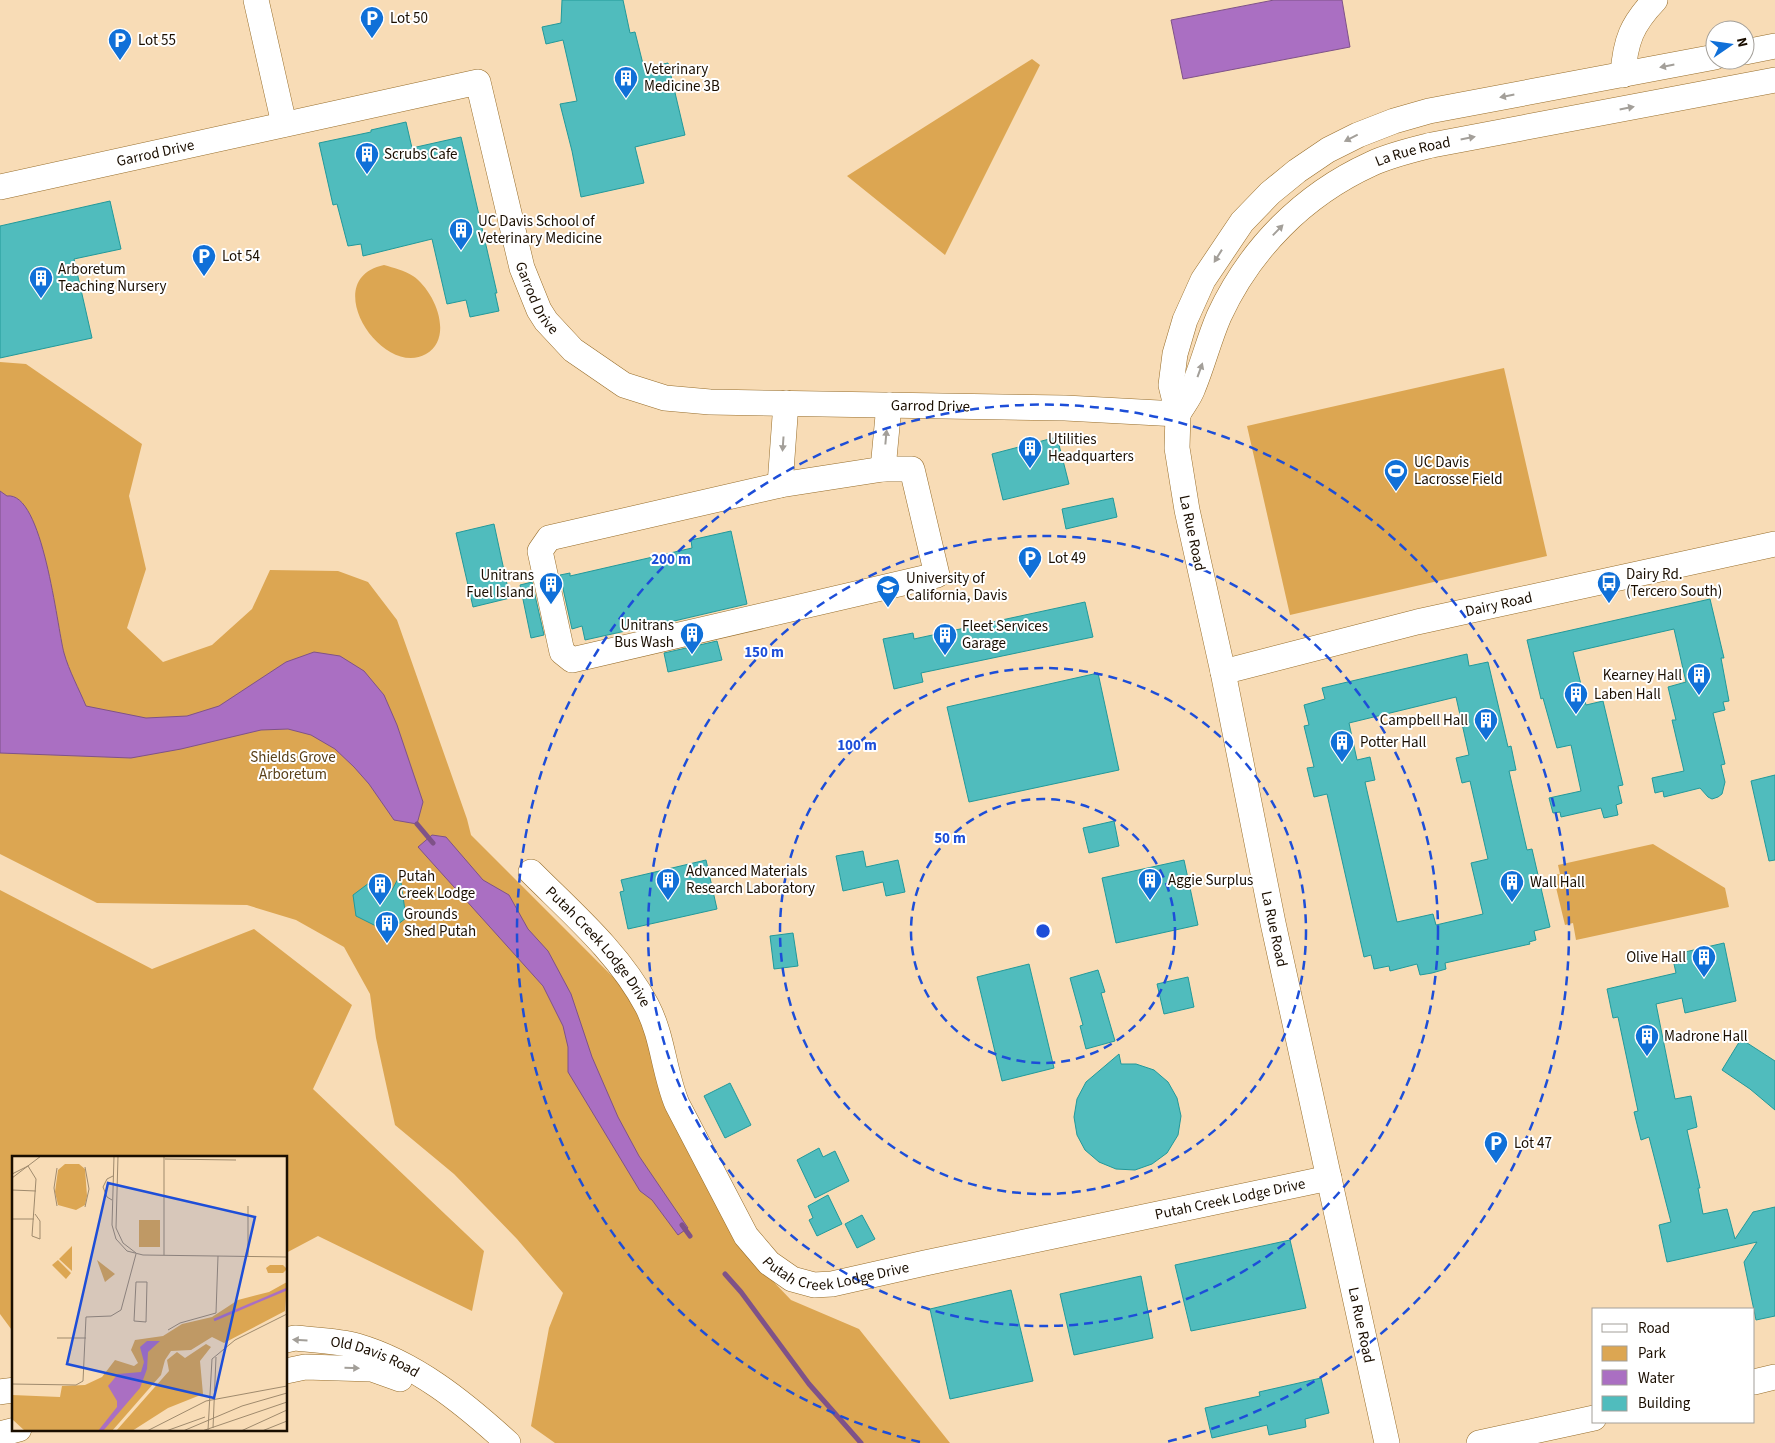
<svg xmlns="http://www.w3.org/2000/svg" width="1775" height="1443" font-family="'Source Sans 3',sans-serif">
<rect width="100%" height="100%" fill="#f8dcb6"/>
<path fill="#dca652" d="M 1032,59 L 1040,65 L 945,255 L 847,176 Z
M 384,265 C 394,268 404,270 413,276 C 434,290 455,337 426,354 C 382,379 317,279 384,265 Z
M 0,362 L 26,364 L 142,444 L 129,496 L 146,569 L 127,628 L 163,662 L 212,645 L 252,609 L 270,570 L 338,571 L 368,582 L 397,620 L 467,819 L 471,835 L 627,991 L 642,1020 L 662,1100 L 725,1219 L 749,1256 L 791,1300 L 859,1329 L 950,1443 L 555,1443 L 531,1426 L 549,1328 L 563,1293 L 517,1239 L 454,1174 L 395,1125 L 376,1038 L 370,994 L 344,947 L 296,920 L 247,905 L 97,903 L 0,854 Z
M 1504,368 L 1547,556 L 1290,615 L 1247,426 Z
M 1653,844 L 1725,888 L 1729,907 L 1576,940 L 1573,923 L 1565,925 L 1553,875 L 1560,874 L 1558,865 Z
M 0,890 L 152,969 L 254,929 L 352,1005 L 313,1089 L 484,1251 L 472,1311 L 318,1236 L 286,1253 L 286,1157 L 14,1157 L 14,1333 L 0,1314 Z"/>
<path fill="#aa6fc2" stroke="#7f5288" d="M 1274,0 L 1342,0 L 1350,47 L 1183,79 L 1171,20 Z
M 0,491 L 7,496 C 43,491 57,627 64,653 C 69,671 79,689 86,706 L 146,718 L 187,716 L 219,706 L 286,662 L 314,652 L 340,656 L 364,671 L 384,695 L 397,725 L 423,802 L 417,824 L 394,820 L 369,784 L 354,767 L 335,749 L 311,735 L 288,729 L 261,730 L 181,749 L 131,758 L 0,753 Z
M 432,835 L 446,837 L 483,880 L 509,895 L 528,929 L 548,951 L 571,994 L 592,1057 L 618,1117 L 639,1156 L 688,1228 L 678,1235 L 652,1200 L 640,1191 L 568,1072 L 568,1047 L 563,1026 L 543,986 L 418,847 Z"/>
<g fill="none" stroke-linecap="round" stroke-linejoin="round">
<path stroke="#7f5288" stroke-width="5" d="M 417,824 L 433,843
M 682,1225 L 690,1236
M 725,1274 L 741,1292 L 809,1384 L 861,1443"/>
</g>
<path fill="#50bcbd" stroke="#22999a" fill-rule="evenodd" d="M 562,0 L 623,0 L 630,33 L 635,32 L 644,68 L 668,63 L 685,135 L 635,147 L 644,183 L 581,197 L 572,151 L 560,104 L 577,101 L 563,40 L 546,44 L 542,27 L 561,23 Z
M 406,122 L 412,148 L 461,137 L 497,293 L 495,293 L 499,311 L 470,317 L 466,300 L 447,304 L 432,239 L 363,256 L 361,244 L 348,246 L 337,204 L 333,205 L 319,143 L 371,132 L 371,130 Z
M 110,201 L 121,249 L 74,259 L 92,338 L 0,358 L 0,226 Z
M 1057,437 L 1069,484 L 1003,500 L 992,454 Z
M 1113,498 L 1117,517 L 1066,529 L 1062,509 Z
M 494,524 L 510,598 L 473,607 L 456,533 Z
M 731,531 L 747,604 L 657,625 L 657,624 L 585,640 L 582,626 L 572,629 L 560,575 L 570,573 L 570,576 L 692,548 L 691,540 Z
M 532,582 L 544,635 L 531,638 L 520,585 Z
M 1710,599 L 1724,658 L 1721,658 L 1729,701 L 1723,702 L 1725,710 L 1713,713 L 1725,764 L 1721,765 L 1725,782 L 1722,794 L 1718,797 L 1712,799 L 1708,797 L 1700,788 L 1664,797 L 1663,791 L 1655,793 L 1652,778 L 1684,771 L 1672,720 L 1676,720 L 1668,687 L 1686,682 L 1674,629 L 1573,652 L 1586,705 L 1603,701 L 1623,785 L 1618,786 L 1622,803 L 1616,805 L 1618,815 L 1604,818 L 1601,808 L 1561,817 L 1560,812 L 1553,813 L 1549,798 L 1581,791 L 1571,745 L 1557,748 L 1543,698 L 1541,699 L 1527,640 Z
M 1085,602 L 1093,637 L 921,673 L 923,682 L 894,689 L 883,639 L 913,633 L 914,639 Z
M 717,641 L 722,660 L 668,672 L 664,653 Z
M 1467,654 L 1469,666 L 1488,662 L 1508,747 L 1511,746 L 1516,770 L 1509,771 L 1518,811 L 1527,850 L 1532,849 L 1550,927 L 1534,931 L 1536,940 L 1529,942 L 1530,944 L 1445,963 L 1446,969 L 1432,973 L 1420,975 L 1417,964 L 1390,971 L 1389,966 L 1374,969 L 1371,955 L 1364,957 L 1327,794 L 1314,797 L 1307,768 L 1314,767 L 1304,726 L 1309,725 L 1304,705 L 1325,699 L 1322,688 ZM 1456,697 L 1469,755 L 1456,758 L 1462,783 L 1470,781 L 1488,859 L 1471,863 L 1483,914 L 1436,925 L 1433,914 L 1397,922 L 1365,782 L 1375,780 L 1370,757 L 1357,760 L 1349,723 Z
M 1098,673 L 1119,770 L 969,802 L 947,707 Z
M 1775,775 L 1775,860 L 1769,861 L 1751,781 Z
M 1114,821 L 1119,846 L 1089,853 L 1083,828 Z
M 863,851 L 866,867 L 898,860 L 905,892 L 886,896 L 883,882 L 843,891 L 836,856 Z
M 706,860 L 717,909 L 628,929 L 620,892 L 624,891 L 621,880 Z
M 1184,860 L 1198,925 L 1116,943 L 1102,878 Z
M 400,875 L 406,918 L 388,932 L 356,916 L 353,895 L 369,883 L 391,892 Z
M 793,933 L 798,966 L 774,969 L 770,936 Z
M 1724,943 L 1736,1001 L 1685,1013 L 1682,998 L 1656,1004 L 1675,1099 L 1691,1096 L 1697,1127 L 1687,1130 L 1700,1188 L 1698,1188 L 1703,1214 L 1727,1209 L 1735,1239 L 1753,1212 L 1775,1207 L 1775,1316 L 1756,1320 L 1744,1262 L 1757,1242 L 1667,1262 L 1659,1225 L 1671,1222 L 1649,1137 L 1641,1140 L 1634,1112 L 1638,1111 L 1618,1017 L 1613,1018 L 1607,989 L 1676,973 L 1672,955 Z
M 1029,964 L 1054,1068 L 1002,1081 L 977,977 Z
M 1098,970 L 1105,992 L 1101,993 L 1115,1041 L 1086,1049 L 1080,1026 L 1083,1025 L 1070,978 Z
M 1188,977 L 1194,1007 L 1164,1014 L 1157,984 Z
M 1741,1039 L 1775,1061 L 1775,1110 L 1750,1089 L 1722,1070 Z
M 1119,1054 L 1121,1064 L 1136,1064 L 1154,1070 L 1168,1082 L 1177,1098 L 1181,1116 L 1178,1135 L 1167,1153 L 1152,1164 L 1135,1170 L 1116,1169 L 1099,1162 L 1085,1150 L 1077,1135 L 1074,1117 L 1077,1099 L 1086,1082 Z
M 730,1083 L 751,1125 L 725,1138 L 704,1096 Z
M 819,1148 L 823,1157 L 835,1151 L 849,1181 L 815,1198 L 797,1160 Z
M 828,1195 L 842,1224 L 817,1236 L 809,1220 L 813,1218 L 808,1206 Z
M 862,1215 L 875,1239 L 857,1248 L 845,1224 Z
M 1290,1240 L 1306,1308 L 1191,1331 L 1175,1265 Z
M 1141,1276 L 1153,1338 L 1074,1355 L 1060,1294 Z
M 1011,1290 L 1033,1381 L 950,1399 L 930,1309 Z
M 1321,1378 L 1329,1413 L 1305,1419 L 1306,1427 L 1269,1435 L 1267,1425 L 1212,1438 L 1205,1408 L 1260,1396 L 1259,1392 Z"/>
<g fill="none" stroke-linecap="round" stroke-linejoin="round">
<g stroke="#976d2a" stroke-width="26">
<g id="minor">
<path d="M 256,0 L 284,124"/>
<path d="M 1745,52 L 1775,46"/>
<path d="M 1623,75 C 1625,41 1632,24 1655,0"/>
<path id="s1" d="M 0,187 L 478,82 L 522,268 L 539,310 L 546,321 L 573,350 L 624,385 L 665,398 L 710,402 L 1065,408 L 1178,414"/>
<path id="s2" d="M 1178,414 C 1183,405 1190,397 1193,388 C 1203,364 1209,339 1219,316 C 1250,249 1303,195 1371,164 C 1390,155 1412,150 1432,145 L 1775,80"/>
<path d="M 883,469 L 912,469 L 937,575 L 572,660 L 562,652 L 540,551 L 549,538 L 780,485 Z"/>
<path d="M 883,469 L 889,405"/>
<path d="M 780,485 L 786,403"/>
<path id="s3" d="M 1223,672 L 1417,622 L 1775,544"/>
<path id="s4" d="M 531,872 C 572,913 619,953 647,1006 C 663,1037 664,1073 677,1104 L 746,1236 L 769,1263 L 792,1279 L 814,1285 L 832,1284 L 925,1263 L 1329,1178"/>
<path id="s5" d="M 286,1340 L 295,1338 C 313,1340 340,1341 357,1346 C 415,1363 463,1402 508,1443"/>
<path d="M 286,1371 L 305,1367 L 372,1369 L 400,1379"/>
<path d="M 1754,1382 L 1775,1377"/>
<path d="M 0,1392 L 14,1390"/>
<path d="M 0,1434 L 19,1429"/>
<path d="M 1387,1443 L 1273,923 L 1223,672 L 1187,510 L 1177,448 L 1178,414 L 1171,385 L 1175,354 L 1185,320 L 1203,280 L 1242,222 L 1270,193 L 1297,171 L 1328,150 L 1358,135 L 1394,121 L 1429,111 L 1715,57"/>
<path d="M 1479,1443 L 1594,1418"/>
</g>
</g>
<use href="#minor" stroke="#fff" stroke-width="25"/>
</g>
<defs><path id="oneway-solid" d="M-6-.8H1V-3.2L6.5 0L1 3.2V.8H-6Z" transform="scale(1.25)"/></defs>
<g fill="#a39f99">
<use href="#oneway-solid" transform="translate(1667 66) rotate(169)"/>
<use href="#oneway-solid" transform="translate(1507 96) rotate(169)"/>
<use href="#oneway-solid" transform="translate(1627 108) rotate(-11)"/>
<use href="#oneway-solid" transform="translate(1351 138) rotate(153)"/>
<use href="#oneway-solid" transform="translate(1468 138) rotate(-11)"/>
<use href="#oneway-solid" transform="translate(1278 230) rotate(-46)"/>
<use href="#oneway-solid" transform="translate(1218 256) rotate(122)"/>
<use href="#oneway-solid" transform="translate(1200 370) rotate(-70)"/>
<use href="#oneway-solid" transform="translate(886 437) rotate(-85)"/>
<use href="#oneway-solid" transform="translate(783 444) rotate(94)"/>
<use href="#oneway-solid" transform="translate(300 1340) rotate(-177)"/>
<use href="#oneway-solid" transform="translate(352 1368) rotate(1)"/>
</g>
<g fill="none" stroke="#1d4ed8" stroke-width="2.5" stroke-dasharray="9 6">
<circle cx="1043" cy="931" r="132"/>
<circle cx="1043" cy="931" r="263"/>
<circle cx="1043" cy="931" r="395"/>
<path d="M920 1442A526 526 0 1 1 1166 1442"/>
</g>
<defs>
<g id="parking-pin" transform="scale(1.25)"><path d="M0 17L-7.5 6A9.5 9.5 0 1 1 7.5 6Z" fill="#1070d8" stroke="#fff"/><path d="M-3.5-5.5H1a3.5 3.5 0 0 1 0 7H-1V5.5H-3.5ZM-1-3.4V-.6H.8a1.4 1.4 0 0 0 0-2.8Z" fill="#fff"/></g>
<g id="building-pin" transform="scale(1.25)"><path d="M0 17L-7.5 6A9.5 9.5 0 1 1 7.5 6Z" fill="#1070d8" stroke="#fff"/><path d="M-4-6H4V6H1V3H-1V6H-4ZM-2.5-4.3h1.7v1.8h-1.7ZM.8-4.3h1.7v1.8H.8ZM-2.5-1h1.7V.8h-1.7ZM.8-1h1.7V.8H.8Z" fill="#fff"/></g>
<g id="stadium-pin" transform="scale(1.25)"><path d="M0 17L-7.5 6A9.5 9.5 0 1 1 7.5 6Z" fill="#1070d8" stroke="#fff"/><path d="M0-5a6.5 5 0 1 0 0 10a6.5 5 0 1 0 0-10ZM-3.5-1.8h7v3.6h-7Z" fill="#fff"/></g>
<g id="bus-pin" transform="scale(1.25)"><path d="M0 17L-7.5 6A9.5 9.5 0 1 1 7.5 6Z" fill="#1070d8" stroke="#fff"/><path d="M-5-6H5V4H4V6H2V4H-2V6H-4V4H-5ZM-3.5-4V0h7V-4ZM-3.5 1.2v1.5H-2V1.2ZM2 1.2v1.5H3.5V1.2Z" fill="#fff"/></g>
<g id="university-pin" transform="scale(1.25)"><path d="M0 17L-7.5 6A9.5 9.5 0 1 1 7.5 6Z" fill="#1070d8" stroke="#fff"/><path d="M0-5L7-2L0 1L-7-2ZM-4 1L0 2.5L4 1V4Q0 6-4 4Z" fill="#fff"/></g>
</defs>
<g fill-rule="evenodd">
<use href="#parking-pin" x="372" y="18"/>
<use href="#parking-pin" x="120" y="40"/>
<use href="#building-pin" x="626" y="78"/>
<use href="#building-pin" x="367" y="154"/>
<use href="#building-pin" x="461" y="230"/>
<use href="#parking-pin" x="204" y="256"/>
<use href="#building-pin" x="41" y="278"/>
<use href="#building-pin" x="1030" y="448"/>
<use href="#stadium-pin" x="1396" y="471"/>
<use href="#parking-pin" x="1030" y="558"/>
<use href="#bus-pin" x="1609" y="583"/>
<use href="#building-pin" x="551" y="584"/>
<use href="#university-pin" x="888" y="587"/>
<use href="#building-pin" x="692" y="634"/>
<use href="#building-pin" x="945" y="635"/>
<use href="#building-pin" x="1699" y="675"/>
<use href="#building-pin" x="1576" y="694"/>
<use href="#building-pin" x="1486" y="720"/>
<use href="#building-pin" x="1342" y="742"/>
<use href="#building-pin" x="668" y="880"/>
<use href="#building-pin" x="1150" y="880"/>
<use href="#building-pin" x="1512" y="882"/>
<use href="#building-pin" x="380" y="885"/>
<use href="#building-pin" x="387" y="923"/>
<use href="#building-pin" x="1704" y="957"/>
<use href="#building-pin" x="1647" y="1036"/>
<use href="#parking-pin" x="1496" y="1143"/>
</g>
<g text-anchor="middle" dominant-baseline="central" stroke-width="4" stroke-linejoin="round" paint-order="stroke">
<g font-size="15" fill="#1a0e00" stroke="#fff" text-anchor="start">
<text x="390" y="18">Lot 50</text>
<text x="138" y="40">Lot 55</text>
<text x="644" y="69">Veterinary<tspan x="644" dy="17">Medicine 3B</tspan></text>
<text x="384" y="154">Scrubs Cafe</text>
<text x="478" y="221">UC Davis School of<tspan x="478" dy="17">Veterinary Medicine</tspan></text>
<text x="222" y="256">Lot 54</text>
<text x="58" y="269">Arboretum<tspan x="58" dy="17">Teaching Nursery</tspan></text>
<text x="1048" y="439">Utilities<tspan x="1048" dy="17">Headquarters</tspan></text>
<text x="1414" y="462">UC Davis<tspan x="1414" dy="17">Lacrosse Field</tspan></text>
<text x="1048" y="558">Lot 49</text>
<text x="1626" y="574">Dairy Rd.<tspan x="1626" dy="17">(Tercero South)</tspan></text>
<text x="534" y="575" text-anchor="end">Unitrans<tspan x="534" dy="17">Fuel Island</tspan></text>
<text x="906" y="578">University of<tspan x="906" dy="17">California, Davis</tspan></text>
<text x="674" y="625" text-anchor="end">Unitrans<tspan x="674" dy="17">Bus Wash</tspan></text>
<text x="962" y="626">Fleet Services<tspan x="962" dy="17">Garage</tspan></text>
<text x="1682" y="675" text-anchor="end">Kearney Hall</text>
<text x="1594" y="694">Laben Hall</text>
<text x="1468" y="720" text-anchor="end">Campbell Hall</text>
<text x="1360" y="742">Potter Hall</text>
<text x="686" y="871">Advanced Materials<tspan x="686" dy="17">Research Laboratory</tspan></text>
<text x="398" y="876">Putah<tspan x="398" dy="17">Creek Lodge</tspan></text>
<text x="1168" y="880">Aggie Surplus</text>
<text x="1530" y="882">Wall Hall</text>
<text x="404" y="914">Grounds<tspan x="404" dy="17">Shed Putah</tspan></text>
<text x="1686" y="957" text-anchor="end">Olive Hall</text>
<text x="1664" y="1036">Madrone Hall</text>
<text x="1514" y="1143">Lot 47</text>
</g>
<g font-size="15" fill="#1a0e00" stroke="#fff">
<text stroke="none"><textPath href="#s1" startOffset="159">Garrod Drive</textPath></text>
<text stroke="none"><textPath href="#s2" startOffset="370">La Rue Road</textPath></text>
<text stroke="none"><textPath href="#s1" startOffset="714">Garrod Drive</textPath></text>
<text stroke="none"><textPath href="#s1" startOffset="1149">Garrod Drive</textPath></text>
<text transform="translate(1192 533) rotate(78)">La Rue Road</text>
<text stroke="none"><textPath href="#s3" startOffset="284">Dairy Road</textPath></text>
<text transform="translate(1274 929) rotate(78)">La Rue Road</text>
<text stroke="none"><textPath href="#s4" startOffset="101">Putah Creek Lodge Drive</textPath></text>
<text stroke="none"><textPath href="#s4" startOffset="941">Putah Creek Lodge Drive</textPath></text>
<text stroke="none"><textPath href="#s4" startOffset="536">Putah Creek Lodge Drive</textPath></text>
<text transform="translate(1361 1325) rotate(78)">La Rue Road</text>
<text stroke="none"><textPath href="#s5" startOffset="92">Old Davis Road</textPath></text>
</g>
<g font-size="15" fill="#5a4018" stroke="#fff">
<text x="293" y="757">Shields Grove<tspan x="293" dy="17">Arboretum</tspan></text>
</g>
</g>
<g transform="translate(12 1156)">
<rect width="275" height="275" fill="#f8dcb6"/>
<path d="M 53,8 L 67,8 L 73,13 L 75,40 L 73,49 L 64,54 L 46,49 L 43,36 L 46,14 ZM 127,64 L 148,64 L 148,91 L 127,91 ZM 60,90 L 60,115 L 47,103 ZM 46,104 L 59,117 L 54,123 L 40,109 ZM 85,104 L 103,118 L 93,126 ZM 258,109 L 271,109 L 275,113 L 271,117 L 256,117 L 254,112 ZM 275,126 L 273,155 L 212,187 L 200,181 L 179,194 L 159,195 L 153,204 L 149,219 L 100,275 L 13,275 L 0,263 L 0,239 L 48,241 L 50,230 L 73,229 L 90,221 L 103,204 L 122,210 L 126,207 L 119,194 L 123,184 L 151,180 L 170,168 L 200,161 L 226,144 L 257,136 ZM 194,188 L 199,191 L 188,205 L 191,238 L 156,252 L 120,275 L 104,275 L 157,215 L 155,204 L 165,196 L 173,202 Z" fill="#dca652"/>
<path d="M 135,185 L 148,185 L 136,196 L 135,213 L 128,232 L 91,275 L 86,275 L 105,251 L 105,245 L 96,230 L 106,218 L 129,216 L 132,206 L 128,191 Z" fill="#aa6fc2"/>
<path fill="none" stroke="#aa6fc2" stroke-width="2.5" d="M 202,164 L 275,133"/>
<path fill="none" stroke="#9f8a6d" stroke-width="1" d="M 102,0 L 100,69 L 104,83 L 115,95 L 131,99 L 275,101M 106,0 L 104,72 L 111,87 L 124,97M 153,3 L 224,4M 16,10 L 24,23 L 20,80 L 28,83 L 28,65 L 23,58M 45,12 L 42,32 L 45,50M 0,18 L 16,10M 0,22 L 29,0M 0,34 L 24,35M 100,44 L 95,41 L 91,31 L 95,23 L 101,20M 236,50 L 236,101M 73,51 L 77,33 L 73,11M 0,63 L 22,63M 152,99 L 152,0M 124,126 L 135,126 L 134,166 L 122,165 ZM 156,174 L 168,167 L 204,157 L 206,100M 45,182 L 74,182M 0,228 L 64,229 L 71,225 L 74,161 L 99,160 L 109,154 L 124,98M 201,272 L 204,201M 196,274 L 200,203 L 223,184 L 275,158M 135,275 L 194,245 L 275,230M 154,275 L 193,261M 171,275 L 230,250 L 275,237M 190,275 L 275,246M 229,275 L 275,254M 250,275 L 275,265"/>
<path fill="#1d4ed8" fill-opacity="0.15" stroke="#1d4ed8" stroke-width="2.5" d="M 96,27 L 243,61 L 202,242 L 55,208 Z"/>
<rect width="275" height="275" fill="none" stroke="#1a0e00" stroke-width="2.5"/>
</g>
<circle cx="1043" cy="931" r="8" fill="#1d4ed8" stroke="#fff" stroke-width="2.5"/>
<g font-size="15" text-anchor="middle" font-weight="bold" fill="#1d4ed8" stroke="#fff" stroke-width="4" stroke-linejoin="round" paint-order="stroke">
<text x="671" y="564">200 m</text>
<text x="764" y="657">150 m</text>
<text x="857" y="750">100 m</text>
<text x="950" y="843">50 m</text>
</g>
<rect x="1592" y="1308" width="162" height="115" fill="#ffffff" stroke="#a39f99"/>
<rect x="1602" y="1324" width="25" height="8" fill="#ffffff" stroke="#a39f99"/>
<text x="1638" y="1333" font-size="15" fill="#1a0e00">Road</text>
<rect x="1602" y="1346" width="25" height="15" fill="#dca652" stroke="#a39f99"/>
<text x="1638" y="1358" font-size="15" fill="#1a0e00">Park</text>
<rect x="1602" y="1370" width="25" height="15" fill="#aa6fc2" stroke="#a39f99"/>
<text x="1638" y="1383" font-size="15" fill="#1a0e00">Water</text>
<rect x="1602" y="1396" width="25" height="15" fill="#50bcbd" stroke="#a39f99"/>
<text x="1638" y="1408" font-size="15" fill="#1a0e00">Building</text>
<g transform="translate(1730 45) rotate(77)"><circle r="24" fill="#ffffff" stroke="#a39f99"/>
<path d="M0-4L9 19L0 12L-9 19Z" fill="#1070d8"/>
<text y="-8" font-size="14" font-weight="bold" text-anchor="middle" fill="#1a0e00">N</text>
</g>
</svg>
